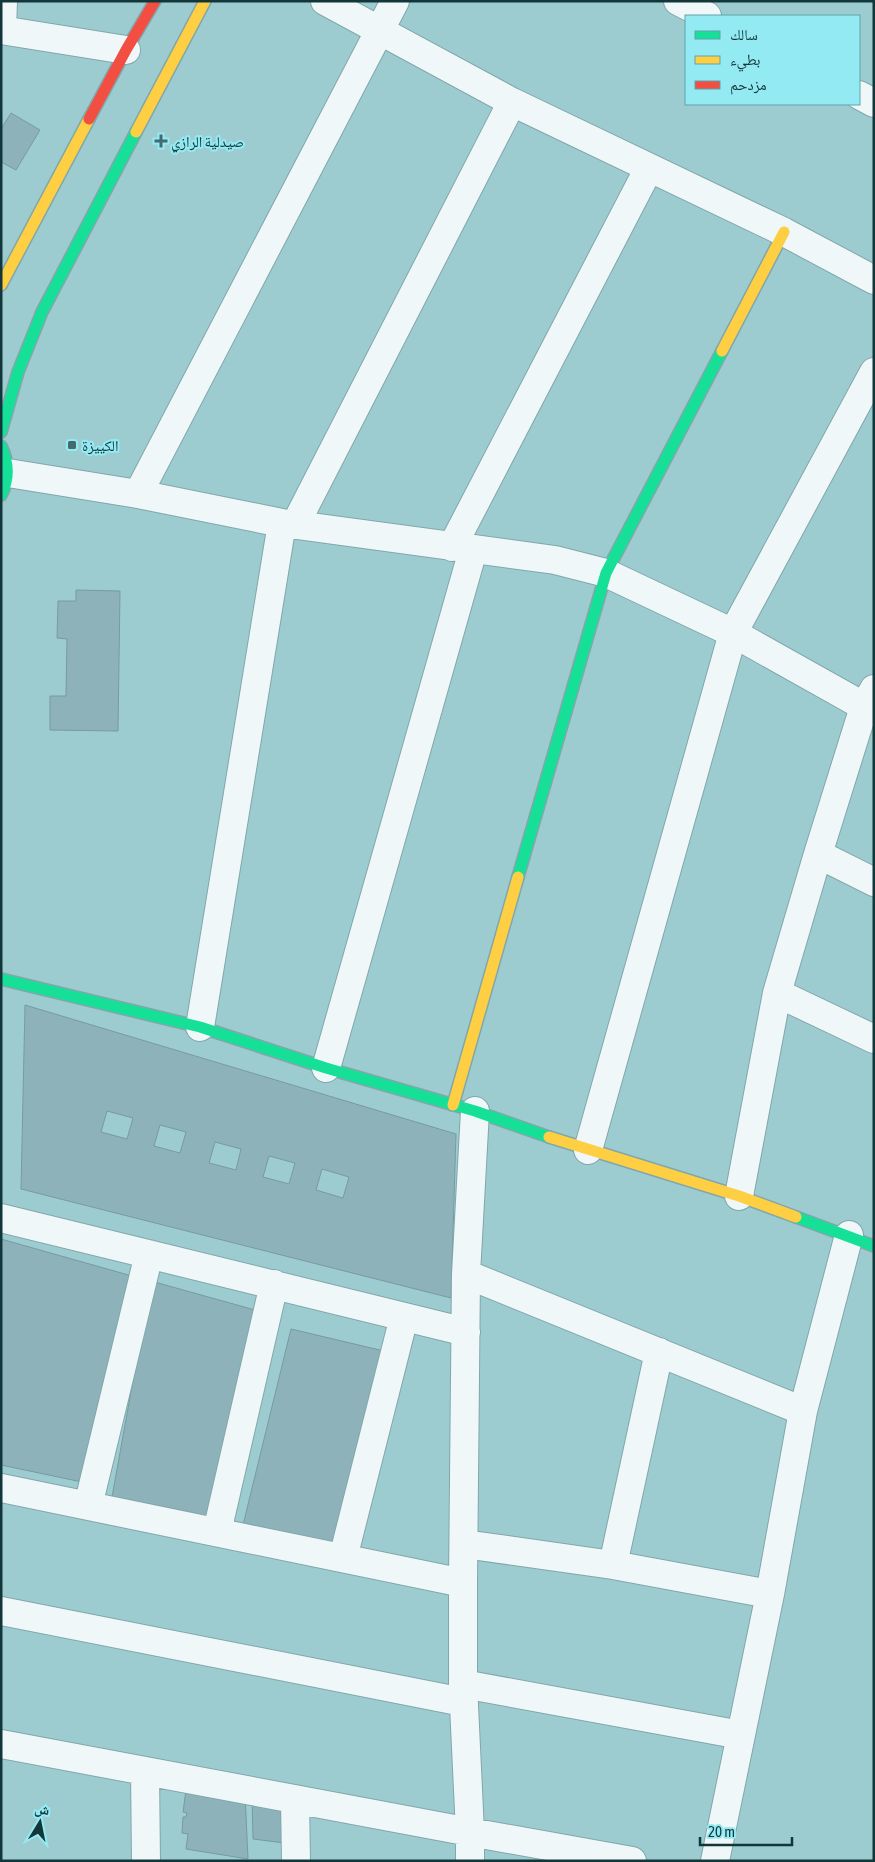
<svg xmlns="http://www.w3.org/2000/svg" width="875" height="1862" font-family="'Asap Condensed','Noto Naskh Arabic',sans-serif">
<rect width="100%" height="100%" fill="#9dccd0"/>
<path fill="#8eb2b9" stroke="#769aa1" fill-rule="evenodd" d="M 11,113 L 40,130 L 16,170 L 1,162 L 1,129 Z
M 76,590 L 120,591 L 118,731 L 50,730 L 50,696 L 66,696 L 67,639 L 57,638 L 58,601 L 76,601 Z
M 25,1005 L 456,1134 L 451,1298 L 21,1189 ZM 107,1111 L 133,1118 L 127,1139 L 101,1132 ZM 160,1125 L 186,1132 L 180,1153 L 154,1146 ZM 215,1142 L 241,1149 L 236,1170 L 209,1163 ZM 269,1156 L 295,1163 L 289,1184 L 263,1177 ZM 322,1169 L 349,1177 L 343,1198 L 316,1190 Z
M 1,1239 L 132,1276 L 82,1482 L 1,1465 Z
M 151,1281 L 255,1310 L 207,1519 L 112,1497 Z
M 291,1329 L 384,1351 L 336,1548 L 243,1525 Z
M 187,1783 L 245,1793 L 248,1859 L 186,1849 L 188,1834 L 182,1833 L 183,1817 L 186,1817 L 187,1813 L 183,1812 Z
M 252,1796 L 293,1806 L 293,1844 L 253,1839 Z"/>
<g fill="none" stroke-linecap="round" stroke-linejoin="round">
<g stroke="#81a7ab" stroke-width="30">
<path id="street" d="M 325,1 L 512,102 L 784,232 L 874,280
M 678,1 L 707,16
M 1,30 L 126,50
M 2,30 L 3,1
M 859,95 L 874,103
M 8,473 L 138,494 L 282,523 L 555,560 L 606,573 L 733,633 L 874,712
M 138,494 L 395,1
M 295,525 L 512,102
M 452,547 L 649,168
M 818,854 L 874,882
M 777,993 L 874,1039
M 200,1027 L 282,523
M 326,1068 L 473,550
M 588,1150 L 733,633 L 874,372
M 739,1196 L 777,993 L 818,854 L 864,707 L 874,689
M 1,1218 L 466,1332
M 466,1274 L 803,1411
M 1,1488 L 463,1583
M 88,1506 L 149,1254
M 217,1532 L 274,1284
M 464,1544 L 613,1565 L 770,1594
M 343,1558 L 404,1317
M 613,1565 L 659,1352
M 1,1611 L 463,1702
M 463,1684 L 741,1735
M 1,1744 L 470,1832 L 632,1861
M 145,1771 L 146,1861
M 295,1799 L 296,1861
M 470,1861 L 470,1832 L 463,1684 L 463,1583 L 466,1274 L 475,1111
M 715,1861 L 770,1594 L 803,1411 L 849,1235"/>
</g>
<g stroke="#81a7ab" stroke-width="14">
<path id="fast" d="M 1,432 L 18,372 L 42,312 L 136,132
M 1,446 C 9,463 10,479 1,495
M 518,877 L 606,573 L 722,351
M 1,979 L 200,1027 L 326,1068 L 475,1111 L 549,1137
M 796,1217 L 874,1246"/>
</g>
<g stroke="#81a7ab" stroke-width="14">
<path id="slow" d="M 136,132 L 205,1
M 1,285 L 89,119
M 722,351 L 784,232
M 453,1105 L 518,877
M 549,1137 L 739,1196 L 796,1217"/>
</g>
<g stroke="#81a7ab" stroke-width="14">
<path id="jam" d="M 89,119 L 126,50 L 155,1"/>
</g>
<use href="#street" stroke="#f0f7f8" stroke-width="28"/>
<use href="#fast" stroke="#16e098" stroke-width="11"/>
<use href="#slow" stroke="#ffcf43" stroke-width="11"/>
<use href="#jam" stroke="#f24e42" stroke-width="11"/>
</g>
<g fill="#436b6f" stroke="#94eaf3" stroke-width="2">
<path d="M158.5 133.5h5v5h5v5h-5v5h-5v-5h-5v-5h5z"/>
<rect x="67" y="440" width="10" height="10" rx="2.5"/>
</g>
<g text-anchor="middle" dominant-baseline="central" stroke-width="4" stroke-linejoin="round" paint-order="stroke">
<g font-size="15" fill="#12373b" stroke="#94eaf3" text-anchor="start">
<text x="171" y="141">صيدلية الرازي</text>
<text x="82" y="445">الكييزة</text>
</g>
</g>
<rect width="875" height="1862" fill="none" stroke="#12373b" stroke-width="5"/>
<rect x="685" y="15" width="175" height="90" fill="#94eaf3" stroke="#60a2a9"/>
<rect x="695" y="31" width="25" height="8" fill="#16e098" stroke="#60a2a9"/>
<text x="730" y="40" font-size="15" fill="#12373b">سالك</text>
<rect x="695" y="56" width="25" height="8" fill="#ffcf43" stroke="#60a2a9"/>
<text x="730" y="65" font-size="15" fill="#12373b">بطيء</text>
<rect x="695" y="81" width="25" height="8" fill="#f24e42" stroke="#60a2a9"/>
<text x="730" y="90" font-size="15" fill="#12373b">مزدحم</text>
<g transform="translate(40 1822) rotate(10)" stroke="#94eaf3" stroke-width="4" paint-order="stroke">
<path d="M0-4L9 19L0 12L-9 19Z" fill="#12373b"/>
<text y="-8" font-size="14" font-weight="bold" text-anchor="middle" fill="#12373b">ش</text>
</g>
<path d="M700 1837v8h92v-8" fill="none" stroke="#12373b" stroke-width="2.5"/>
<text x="708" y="1837" font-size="15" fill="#12373b" stroke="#94eaf3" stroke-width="4" paint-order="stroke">20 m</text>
</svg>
